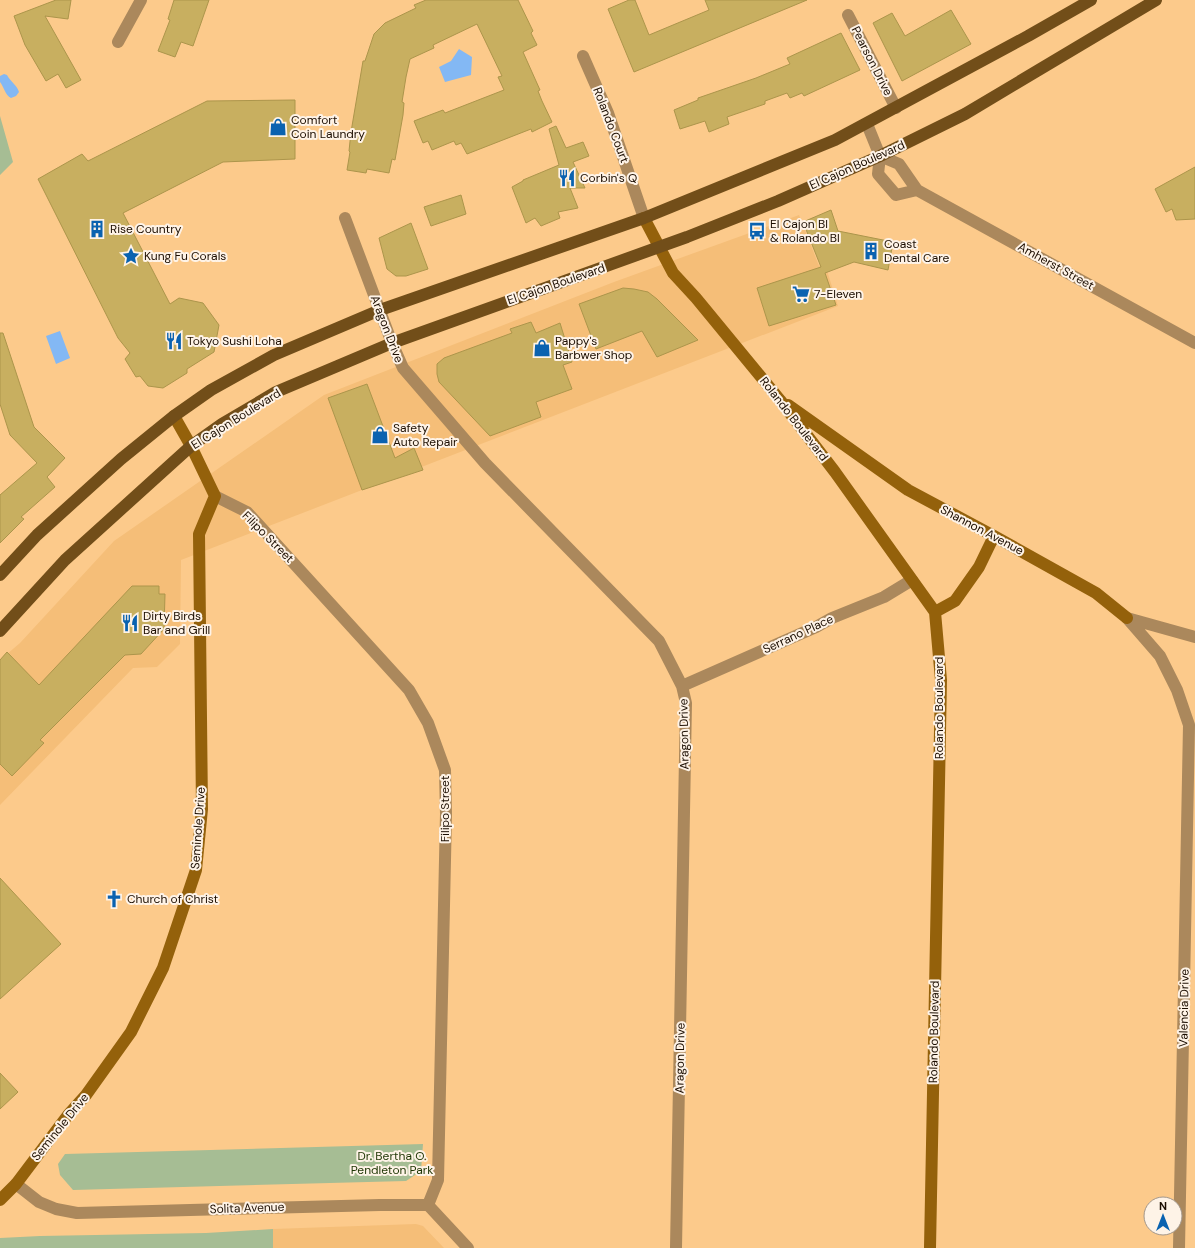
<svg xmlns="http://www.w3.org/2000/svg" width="1195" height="1248" font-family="'DM Sans',sans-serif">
<rect width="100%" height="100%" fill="#fcca8b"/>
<path fill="#f5be78" d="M 799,215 L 819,266 L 825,264 L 838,306 L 181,560 L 180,644 L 157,667 L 133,668 L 0,805 L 0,660 L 20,643 L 114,541 L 324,395 L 614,282 Z
M 416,1224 L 423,1226 L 444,1248 L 273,1248 L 273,1229 Z"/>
<path fill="#a6bd94" d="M 0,116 L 13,162 L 0,175 Z
M 423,1144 L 421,1171 L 406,1181 L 73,1190 L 60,1175 L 58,1164 L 65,1154 Z
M 273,1229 L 273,1248 L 0,1248 L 0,1238 L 40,1236 L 206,1233 Z"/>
<path fill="#83b8f4" d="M 459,49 L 472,57 L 471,75 L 445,82 L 439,67 L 451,61 Z
M 4,74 L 7,75 C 10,81 17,85 19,92 L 16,96 L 11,98 C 5,95 4,87 0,82 L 0,76 Z
M 60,331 L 70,358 L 56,364 L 46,336 Z"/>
<path fill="#c8af60" stroke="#ac954b" d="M 56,0 L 71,0 L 68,19 L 45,16 L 81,80 L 66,88 L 58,74 L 46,81 L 25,45 L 14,16 Z
M 174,0 L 209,0 L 193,46 L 181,42 L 175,57 L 158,51 L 170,20 L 168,19 Z
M 426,0 L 518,0 L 533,31 L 531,33 L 537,45 L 523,52 L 540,90 L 538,91 L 542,101 L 552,122 L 532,132 L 531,129 L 467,154 L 461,143 L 456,145 L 454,141 L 432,150 L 428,141 L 423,143 L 414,121 L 443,110 L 445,113 L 504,90 L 498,77 L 502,76 L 477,24 L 433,45 L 434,48 L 410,59 L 406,77 L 402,102 L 404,103 L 403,115 L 395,160 L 392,159 L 389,173 L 367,169 L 366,173 L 347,170 L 350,152 L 349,151 L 351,132 L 363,61 L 365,61 L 374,34 L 385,23 L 416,8 L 414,5 Z
M 629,0 L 635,0 L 649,35 L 709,10 L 705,0 L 807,0 L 634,72 L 608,9 Z
M 951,10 L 971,44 L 902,81 L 873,23 L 892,13 L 905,36 Z
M 841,33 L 860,70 L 804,96 L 802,93 L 790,98 L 787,93 L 765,101 L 765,104 L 727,117 L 729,124 L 709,132 L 705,121 L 680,129 L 674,110 L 698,100 L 698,98 L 756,78 L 790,64 L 787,58 Z
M 295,100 L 295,159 L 223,162 L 123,213 L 170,304 L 179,298 L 203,303 L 219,325 L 214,352 L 187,369 L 187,373 L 163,388 L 148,386 L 140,376 L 136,377 L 125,359 L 130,353 L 118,338 L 38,179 L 82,154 L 88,161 L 207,101 Z
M 556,126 L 566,148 L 583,142 L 589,156 L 573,162 L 585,188 L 570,188 L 578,208 L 558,212 L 560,218 L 541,226 L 535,218 L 526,223 L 512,187 L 523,181 L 523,180 L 559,165 L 549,129 Z
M 1195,167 L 1195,219 L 1176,220 L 1172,209 L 1166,212 L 1155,189 Z
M 461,195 L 466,214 L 431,226 L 424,207 Z
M 831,210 L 838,231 L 893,242 L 888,270 L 854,262 L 825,273 L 836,305 L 769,326 L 757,288 L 821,267 L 803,222 Z
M 411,223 L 428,269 L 406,276 L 396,276 L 387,269 L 379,238 Z
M 623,288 L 634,289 L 648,292 L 657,299 L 698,340 L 657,357 L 642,331 L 596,349 L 579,304 Z
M 531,322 L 536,333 L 560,323 L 572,362 L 563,365 L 572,389 L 536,402 L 541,417 L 490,436 L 439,382 L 437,374 L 437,364 L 444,358 L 512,333 L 510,329 Z
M 0,333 L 3,333 L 34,427 L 65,458 L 47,477 L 55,487 L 21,517 L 24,519 L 0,543 L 0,495 L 37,463 L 10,435 L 0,404 Z
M 367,384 L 395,458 L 414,448 L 423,470 L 362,490 L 328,398 Z
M 132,586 L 159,586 L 159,594 L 165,594 L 164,629 L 141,654 L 125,655 L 40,740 L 44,743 L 12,776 L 0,764 L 0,660 L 7,652 L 39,685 Z
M 0,878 L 61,944 L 0,999 Z
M 0,1073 L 18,1092 L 0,1109 Z"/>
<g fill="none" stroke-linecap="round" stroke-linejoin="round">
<path stroke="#ab885c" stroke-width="12" d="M 848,15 L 896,108
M 118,42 L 141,0
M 583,56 L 608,113 L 644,218
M 867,124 L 880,156 L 878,174 L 896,195 L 917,190
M 880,156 L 899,164 L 917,190 L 1195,343
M 345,218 L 392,343 L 403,368 L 485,463 L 659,641 L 682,686 L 686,703 L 676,1248
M 215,496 L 247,512 L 409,690 L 428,723 L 445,770 L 446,814 L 438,1180 L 428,1205
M 1127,618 L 1160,656 L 1177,690 L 1189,725 L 1179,1248
M 1127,618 L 1195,637
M 682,686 L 816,627 L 832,618 L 884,597 L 912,580
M 16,1184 L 39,1202 L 56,1209 L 77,1213 L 380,1205 L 428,1205 L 468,1248"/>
<path stroke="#94610b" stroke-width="12" d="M 644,218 L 673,273 L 696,298 L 780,400 L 835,472 L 935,612 L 941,680 L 930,1248
M 788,405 L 908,490 L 994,536 L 1096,593 L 1127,618
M 935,612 L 955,601 L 979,567 L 994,536
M 0,1200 L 16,1184 L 68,1115 L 86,1095 L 131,1032 L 163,968 L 196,870 L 202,809 L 199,534 L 215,496 L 191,446 L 174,416"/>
<path stroke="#724e19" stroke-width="12" d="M 0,575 L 37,535 L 121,459 L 174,416 L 211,390 L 274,355 L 380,310 L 644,218 L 835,140 L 1028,36 L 1091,0
M 0,631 L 65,560 L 191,446 L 222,424 L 276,392 L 392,343 L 687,237 L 778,201 L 880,156 L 965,114 L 1156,0"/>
</g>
<defs>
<g id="shop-bare" transform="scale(1.38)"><path d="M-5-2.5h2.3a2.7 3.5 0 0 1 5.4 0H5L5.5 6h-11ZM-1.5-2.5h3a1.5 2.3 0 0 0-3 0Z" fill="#0a62b0" stroke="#fef3e7" stroke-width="2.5" paint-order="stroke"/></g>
<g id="restaurant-bare" transform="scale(1.38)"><path d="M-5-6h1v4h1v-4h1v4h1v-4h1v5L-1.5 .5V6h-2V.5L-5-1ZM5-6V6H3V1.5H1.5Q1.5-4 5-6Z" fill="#0a62b0" stroke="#fef3e7" stroke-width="2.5" paint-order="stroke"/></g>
<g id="building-bare" transform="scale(1.38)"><path d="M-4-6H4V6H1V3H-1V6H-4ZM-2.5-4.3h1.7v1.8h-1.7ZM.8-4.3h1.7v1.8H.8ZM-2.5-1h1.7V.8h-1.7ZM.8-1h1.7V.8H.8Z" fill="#0a62b0" stroke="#fef3e7" stroke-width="2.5" paint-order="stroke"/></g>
<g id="bus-bare" transform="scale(1.38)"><path d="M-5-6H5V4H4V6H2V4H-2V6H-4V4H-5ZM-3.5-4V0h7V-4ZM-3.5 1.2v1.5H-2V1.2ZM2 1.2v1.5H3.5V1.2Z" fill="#0a62b0" stroke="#fef3e7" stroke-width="2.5" paint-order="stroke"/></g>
<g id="sight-bare" transform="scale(1.38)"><path d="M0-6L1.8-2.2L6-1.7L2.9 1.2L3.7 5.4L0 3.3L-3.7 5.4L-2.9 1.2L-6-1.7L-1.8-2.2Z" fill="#0a62b0" stroke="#fef3e7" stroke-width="2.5" paint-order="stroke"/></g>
<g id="supermarket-bare" transform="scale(1.38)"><path d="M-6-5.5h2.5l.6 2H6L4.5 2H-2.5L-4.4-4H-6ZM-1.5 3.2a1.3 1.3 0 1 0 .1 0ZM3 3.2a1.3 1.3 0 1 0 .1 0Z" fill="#0a62b0" stroke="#fef3e7" stroke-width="2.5" paint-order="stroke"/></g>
<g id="church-bare" transform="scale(1.38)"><path d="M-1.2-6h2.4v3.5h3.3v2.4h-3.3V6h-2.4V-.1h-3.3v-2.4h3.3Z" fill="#0a62b0" stroke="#fef3e7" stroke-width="2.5" paint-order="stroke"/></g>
</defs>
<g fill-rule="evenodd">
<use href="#shop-bare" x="278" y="127"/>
<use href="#restaurant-bare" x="567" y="178"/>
<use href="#building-bare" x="97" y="229"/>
<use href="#bus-bare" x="757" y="231"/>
<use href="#building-bare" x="871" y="251"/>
<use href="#sight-bare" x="131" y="256"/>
<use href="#supermarket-bare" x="801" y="294"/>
<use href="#restaurant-bare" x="174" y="341"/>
<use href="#shop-bare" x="542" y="348"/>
<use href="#shop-bare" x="380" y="435"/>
<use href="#restaurant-bare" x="130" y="623"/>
<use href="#church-bare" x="114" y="899"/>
</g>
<g text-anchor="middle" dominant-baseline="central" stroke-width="4" stroke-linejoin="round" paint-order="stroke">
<g font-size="12" fill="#1b0d00" stroke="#fef3e7">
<text transform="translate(872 61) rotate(63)">Pearson Drive</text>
<text transform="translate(611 125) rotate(69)">Rolando Court</text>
<text transform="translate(857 165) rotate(-24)">El Cajon Boulevard</text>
<text transform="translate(1056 266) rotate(29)">Amherst Street</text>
<text transform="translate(556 284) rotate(-19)">El Cajon Boulevard</text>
<text transform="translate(387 329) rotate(69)">Aragon Drive</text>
<text transform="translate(236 419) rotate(-32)">El Cajon Boulevard</text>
<text transform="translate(794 419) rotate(52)">Rolando Boulevard</text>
<text transform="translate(982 530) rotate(28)">Shannon Avenue</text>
<text transform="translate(268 537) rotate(45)">Filipo Street</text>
<text transform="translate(798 634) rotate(-25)">Serrano Place</text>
<text transform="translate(939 708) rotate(-90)">Rolando Boulevard</text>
<text transform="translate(684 734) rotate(-91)">Aragon Drive</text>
<text transform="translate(445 809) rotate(-90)">Filipo Street</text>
<text transform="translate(198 828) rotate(-86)">Seminole Drive</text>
<text transform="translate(1184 1008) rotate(-89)">Valencia Drive</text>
<text transform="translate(934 1032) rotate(-89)">Rolando Boulevard</text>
<text transform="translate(680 1058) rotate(-89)">Aragon Drive</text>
<text transform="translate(60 1127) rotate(-51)">Seminole Drive</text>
<text transform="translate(247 1208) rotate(-2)">Solita Avenue</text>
</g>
<g font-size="12" fill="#1b0d00" stroke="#fef3e7" text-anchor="start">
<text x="291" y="120">Comfort<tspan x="291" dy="14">Coin Laundry</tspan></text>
<text x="580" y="178">Corbin's Q</text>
<text x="770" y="224">El Cajon Bl<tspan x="770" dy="14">&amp; Rolando Bl</tspan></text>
<text x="110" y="229">Rise Country</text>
<text x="884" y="244">Coast<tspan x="884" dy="14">Dental Care</tspan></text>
<text x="144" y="256">Kung Fu Corals</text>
<text x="814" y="294">7-Eleven</text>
<text x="187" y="341">Tokyo Sushi Loha</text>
<text x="555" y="341">Pappy's<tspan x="555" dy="14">Barbwer Shop</tspan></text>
<text x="393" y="428">Safety<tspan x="393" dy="14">Auto Repair</tspan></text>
<text x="143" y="616">Dirty Birds<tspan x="143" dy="14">Bar and Grill</tspan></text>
<text x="127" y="899">Church of Christ</text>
</g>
<g font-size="12" fill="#1c3402" stroke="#fef3e7">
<text x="392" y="1156">Dr. Bertha O.<tspan x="392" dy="14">Pendleton Park</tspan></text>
</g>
</g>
<g transform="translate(1163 1216)"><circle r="19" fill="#fef3e7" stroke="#a3978b"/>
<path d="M0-3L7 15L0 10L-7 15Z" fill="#0a62b0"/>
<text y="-6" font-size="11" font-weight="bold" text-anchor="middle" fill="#1b0d00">N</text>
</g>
</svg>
